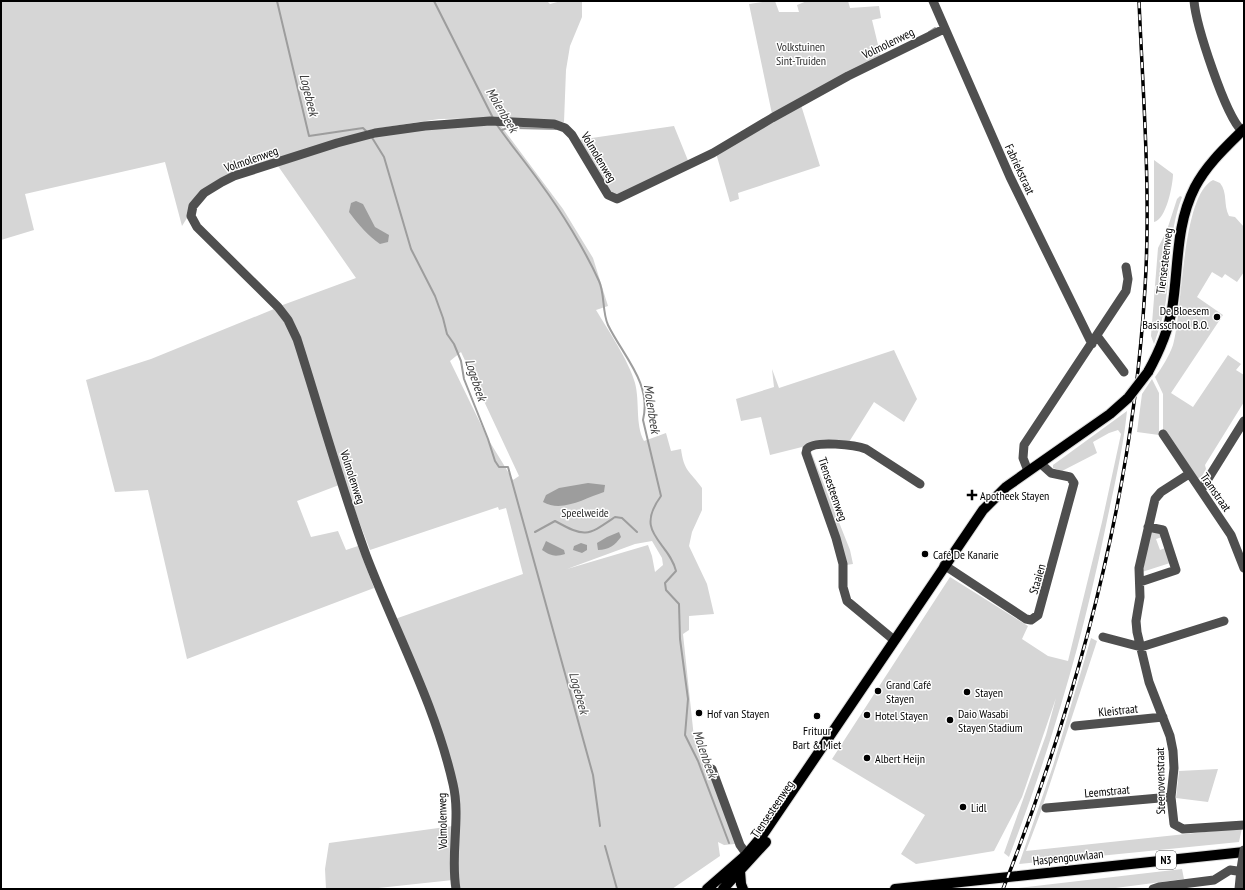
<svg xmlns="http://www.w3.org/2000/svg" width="1245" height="890" font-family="'PT Sans Narrow',sans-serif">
<rect width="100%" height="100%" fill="#fff"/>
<path fill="#d6d6d6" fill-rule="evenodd" d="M 1,1 L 547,1 L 550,4 L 561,1 L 582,1 L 582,17 L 570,46 L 566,70 L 564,122 L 505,118 L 439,119 L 373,129 L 220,179 L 188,211 L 187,218 L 182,226 L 165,162 L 25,194 L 34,230 L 1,240 Z
M 768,1 L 775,1 L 779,12 L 799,12 L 797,5 L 807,1 L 848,1 L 850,8 L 879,6 L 881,18 L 872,20 L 881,57 L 772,114 L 749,4 Z
M 801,105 L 820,166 L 738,193 L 739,199 L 730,202 L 716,153 Z
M 470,125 L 501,126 L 563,209 L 593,258 L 608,306 L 596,310 C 608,330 629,361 635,383 C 640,402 635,424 644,441 L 666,433 L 671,451 L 681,449 C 684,472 690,471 702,488 L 702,510 L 692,532 L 689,546 L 707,584 L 714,614 L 689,616 L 689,630 L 683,634 L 694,738 L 721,800 L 735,841 L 735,844 L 724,845 L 718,842 L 720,856 L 672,889 L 458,889 L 459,800 L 395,619 L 523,574 L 506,508 L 499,510 L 498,507 L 370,550 L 341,474 L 302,343 L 280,306 L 356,278 L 278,166 L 368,136 ZM 461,352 L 519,476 L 513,480 L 488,439 L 450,361 ZM 652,541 L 662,558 L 663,565 L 655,572 L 652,556 L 648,545 L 567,569 L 635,544 Z
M 674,126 L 689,163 L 618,195 L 610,192 L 578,140 Z
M 1154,160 L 1173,174 C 1173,185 1166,220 1154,222 Z
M 1213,180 L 1220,183 C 1228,193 1223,205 1229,216 L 1235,217 L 1244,227 L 1244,272 L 1237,282 L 1225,274 L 1222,278 L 1212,272 L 1197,297 L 1223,315 L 1171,393 L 1193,407 L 1228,355 L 1241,364 L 1236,370 L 1244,375 L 1244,402 L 1205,465 L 1206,469 L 1202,476 L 1197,479 L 1163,430 L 1163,394 L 1155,377 C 1162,368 1169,356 1173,345 C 1183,311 1181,196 1213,180 Z
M 1180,196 L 1182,197 C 1169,230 1171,266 1166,300 C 1164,315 1159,330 1154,344 L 1151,336 L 1158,248 L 1167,230 L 1177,199 Z
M 274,309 L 290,329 L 339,485 L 297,501 L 311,537 L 338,531 L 346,550 L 358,546 L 374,588 L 187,659 L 148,490 L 115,492 L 86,380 L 151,359 Z
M 894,350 L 917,399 L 904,422 L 874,402 L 849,442 L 814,441 L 808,444 L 850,550 L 853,564 L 846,565 L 838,539 L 802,447 L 770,455 L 761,417 L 741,421 L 736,399 L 774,387 L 772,369 L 779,388 Z
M 1152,379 L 1159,393 L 1159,435 L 1137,432 L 1142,394 Z
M 1127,411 C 1123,451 1113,491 1105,530 C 1082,642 1050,751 1009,857 L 1004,853 L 1046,735 L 1056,698 L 1022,797 L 994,851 L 916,864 L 901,854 L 925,815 L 832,759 L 950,577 L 1028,626 L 1022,639 L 1048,656 L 1068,661 L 1102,522 L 1121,434 L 1118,430 L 1109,433 L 1093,442 L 1097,453 L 1062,471 L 1053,468 L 1053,465 Z
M 1153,530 L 1160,531 L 1162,537 L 1156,539 L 1160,550 L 1165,548 L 1170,563 L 1142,572 L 1148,534 Z
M 1091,638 L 1097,641 L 1040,814 L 1026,851 L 1242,828 L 1239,842 L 1019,864 L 1053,766 Z
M 1218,769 L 1208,802 L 1176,798 L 1179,771 Z
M 453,826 L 453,880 L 369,889 L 326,889 L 325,869 L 329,843 Z
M 1182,869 L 1184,879 L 1108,889 L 1010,889 Z"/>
<path fill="#9d9d9d" d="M 356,201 L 363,204 L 375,227 L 389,235 L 388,242 L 380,244 C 368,236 358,224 349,212 L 351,203 Z
M 588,483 L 605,485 L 604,492 C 585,498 562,513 543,502 L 546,495 L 559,488 Z
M 619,532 L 621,537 C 615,545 609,550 598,550 L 597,543 L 607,537 Z
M 546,541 L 564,550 L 565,554 C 555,557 551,556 542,550 Z
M 581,543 L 587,545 L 587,550 L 582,553 L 573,550 L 574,546 Z"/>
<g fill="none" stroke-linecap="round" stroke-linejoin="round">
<path stroke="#9d9d9d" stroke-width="2" d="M 277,1 L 309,136 L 363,128 L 367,132
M 434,1 L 493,118
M 929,32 L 935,28
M 497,125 C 511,145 527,164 541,184 C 561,211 585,250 599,281 C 605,294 602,312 608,325 C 623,356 652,383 643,420 L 661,496 C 633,534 669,541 676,571 L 665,583 L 666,590 L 679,604 L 680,639 L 688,699 L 685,735 L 698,761 L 729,843
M 516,128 L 556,129
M 502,130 L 510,127
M 371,136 L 384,157 L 411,249 L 435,296 L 443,318 L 447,334 L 454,344 L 461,361 L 464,379 L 488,439 L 495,461 L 499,467 L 508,467 L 593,775 L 600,826
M 535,532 L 555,521 C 586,538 587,536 615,517 L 622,518 L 637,532
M 605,846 L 617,889"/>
<g stroke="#dbdbdb" stroke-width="12">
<path id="major" d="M 1148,372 C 1159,352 1168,332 1172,309 C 1179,268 1175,226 1195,187 C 1207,164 1226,147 1244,129
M 740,871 L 741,884 L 743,889
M 707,889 L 746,855 L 762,836 L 983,510 L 1006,487 L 1110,414 L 1128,398
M 723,889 L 766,842
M 895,889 L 1244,852"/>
</g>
<path stroke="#4f4f4f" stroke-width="9" d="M 933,1 L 1010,177 L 1092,344
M 1194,1 C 1196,25 1225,115 1242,131
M 1097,336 L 1124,372
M 1163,434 L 1231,535 L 1244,568
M 1028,471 L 1023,458 L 1024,445 L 1126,291 L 1128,279 L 1126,267
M 1189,474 L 1161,492 L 1155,499 L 1139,568 L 1140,597 L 1136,621 L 1137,632 L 1149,682 L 1170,736 L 1173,751 L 1174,768 L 1171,797 L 1174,824 L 1183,829 L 1244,825
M 1201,490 L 1244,421
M 944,565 L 1026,619 L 1031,620 L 1038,615 L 1074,483 L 1070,477 L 1051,473 L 1040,463
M 1140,582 L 1176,570 L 1163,530 L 1148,527
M 1103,637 L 1141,647 L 1224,621
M 894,640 L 847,601 L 843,587 L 843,564 L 836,538 L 806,453 L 807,449 C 814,440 856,445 866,449 L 920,484
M 1075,726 L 1163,717
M 712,769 L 740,845 L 750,859
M 1046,808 L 1171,797
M 456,889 C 450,854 461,818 453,784 C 435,704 395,631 366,555 C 340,484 320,411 297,339 L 288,320 L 278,307 L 197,227 L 191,216 L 193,206 L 204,193 L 222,182 L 234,176 L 337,143 L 375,133 L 425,126 L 490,121 L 554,124 L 565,128 L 572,135 L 608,195 L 617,199 L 713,153 L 772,118 L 848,76 L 944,29
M 1153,889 L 1159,887 L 1214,880 L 1230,870 L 1244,872
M 1239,889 L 1241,869"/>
<use href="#major" stroke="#000" stroke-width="10"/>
<g stroke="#000" stroke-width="3.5">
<path id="rail" d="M 1003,889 C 1079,696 1133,495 1145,288 C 1151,193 1143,96 1139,1"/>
</g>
<use href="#rail" stroke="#fff" stroke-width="2" stroke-dasharray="6" stroke-linecap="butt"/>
<g stroke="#dbdbdb" stroke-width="12" stroke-linecap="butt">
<path id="major-bridge" d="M 1128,398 L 1148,372"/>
</g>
<path stroke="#4f4f4f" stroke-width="9" d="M 1241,869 L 1244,850"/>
<use href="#major-bridge" stroke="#000" stroke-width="10"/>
</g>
<g fill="#000" stroke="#fff" stroke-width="1.5">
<circle cx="1217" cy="317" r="4"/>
<path d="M970 489h4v4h4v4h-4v4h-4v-4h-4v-4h4z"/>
<circle cx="925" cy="554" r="4"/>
<circle cx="878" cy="691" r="4"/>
<circle cx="967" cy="692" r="4"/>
<circle cx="699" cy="713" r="4"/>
<circle cx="867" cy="715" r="4"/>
<circle cx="817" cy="716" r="4"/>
<circle cx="950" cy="720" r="4"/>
<circle cx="867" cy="758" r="4"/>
<circle cx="963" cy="807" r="4"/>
</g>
<g text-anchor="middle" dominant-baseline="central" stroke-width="3" stroke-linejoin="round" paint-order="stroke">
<rect fill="#fff" stroke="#4c4c4c" stroke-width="1" x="1156" y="851" width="20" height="18" rx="3"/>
<g font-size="11" font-weight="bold" fill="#000">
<text x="1166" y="860">N3</text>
</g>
<g font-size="12" fill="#000" stroke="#fff">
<text transform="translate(888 43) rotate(-26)">Volmolenweg</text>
<text transform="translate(599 157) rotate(59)">Volmolenweg</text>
<text transform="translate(251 159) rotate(-19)">Volmolenweg</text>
<text transform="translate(1020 169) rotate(65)">Fabriekstraat</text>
<text transform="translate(1164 261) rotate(-83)">Tiensesteenweg</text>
<text transform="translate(353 477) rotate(72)">Volmolenweg</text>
<text transform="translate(833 489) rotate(71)">Tiensesteenweg</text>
<text transform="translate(1216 492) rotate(55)">Tramstraat</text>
<text transform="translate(1037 579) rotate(-74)">Staaien</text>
<text transform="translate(1118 710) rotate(-6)">Kleistraat</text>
<text transform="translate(1160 781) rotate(-91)">Steenovenstraat</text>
<text transform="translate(1107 791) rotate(-5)">Leemstraat</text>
<text transform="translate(772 809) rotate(-56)">Tiensesteenweg</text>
<text transform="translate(442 821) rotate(-91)">Volmolenweg</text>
<text transform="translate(1068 857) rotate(-6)">Haspengouwlaan</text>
</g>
<g font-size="12" fill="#2d2d2d" stroke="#fff">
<text x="801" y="46">Volkstuinen<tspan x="801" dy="14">Sint-Truiden</tspan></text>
<text x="585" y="512">Speelweide</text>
</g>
<g font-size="12" fill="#000" stroke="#fff" text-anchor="start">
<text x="1209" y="310" text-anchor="end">De Bloesem<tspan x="1209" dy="14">Basisschool B.O.</tspan></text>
<text x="980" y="495">Apotheek Stayen</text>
<text x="933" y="554">Café De Kanarie</text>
<text x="886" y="684">Grand Café<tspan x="886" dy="14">Stayen</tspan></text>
<text x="975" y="692">Stayen</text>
<text x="707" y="713">Hof van Stayen</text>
<text x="958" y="713">Daio Wasabi<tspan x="958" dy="14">Stayen Stadium</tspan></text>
<text x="875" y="715">Hotel Stayen</text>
<text x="817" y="730" text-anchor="middle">Frituur<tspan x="817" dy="14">Bart &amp; Miet</tspan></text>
<text x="875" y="758">Albert Heijn</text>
<text x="971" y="807">Lidl</text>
</g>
<g font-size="13" font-style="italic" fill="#3e3e3e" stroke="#fff">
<text transform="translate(309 95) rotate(76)">Logebeek</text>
<text transform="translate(502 110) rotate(59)">Molenbeek</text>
<text transform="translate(476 380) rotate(72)">Logebeek</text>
<text transform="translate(652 409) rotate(81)">Molenbeek</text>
<text transform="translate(579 693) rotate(75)">Logebeek</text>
<text transform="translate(705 754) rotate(71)">Molenbeek</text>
</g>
</g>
<rect width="1245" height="890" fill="none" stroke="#000000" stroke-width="4"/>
</svg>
